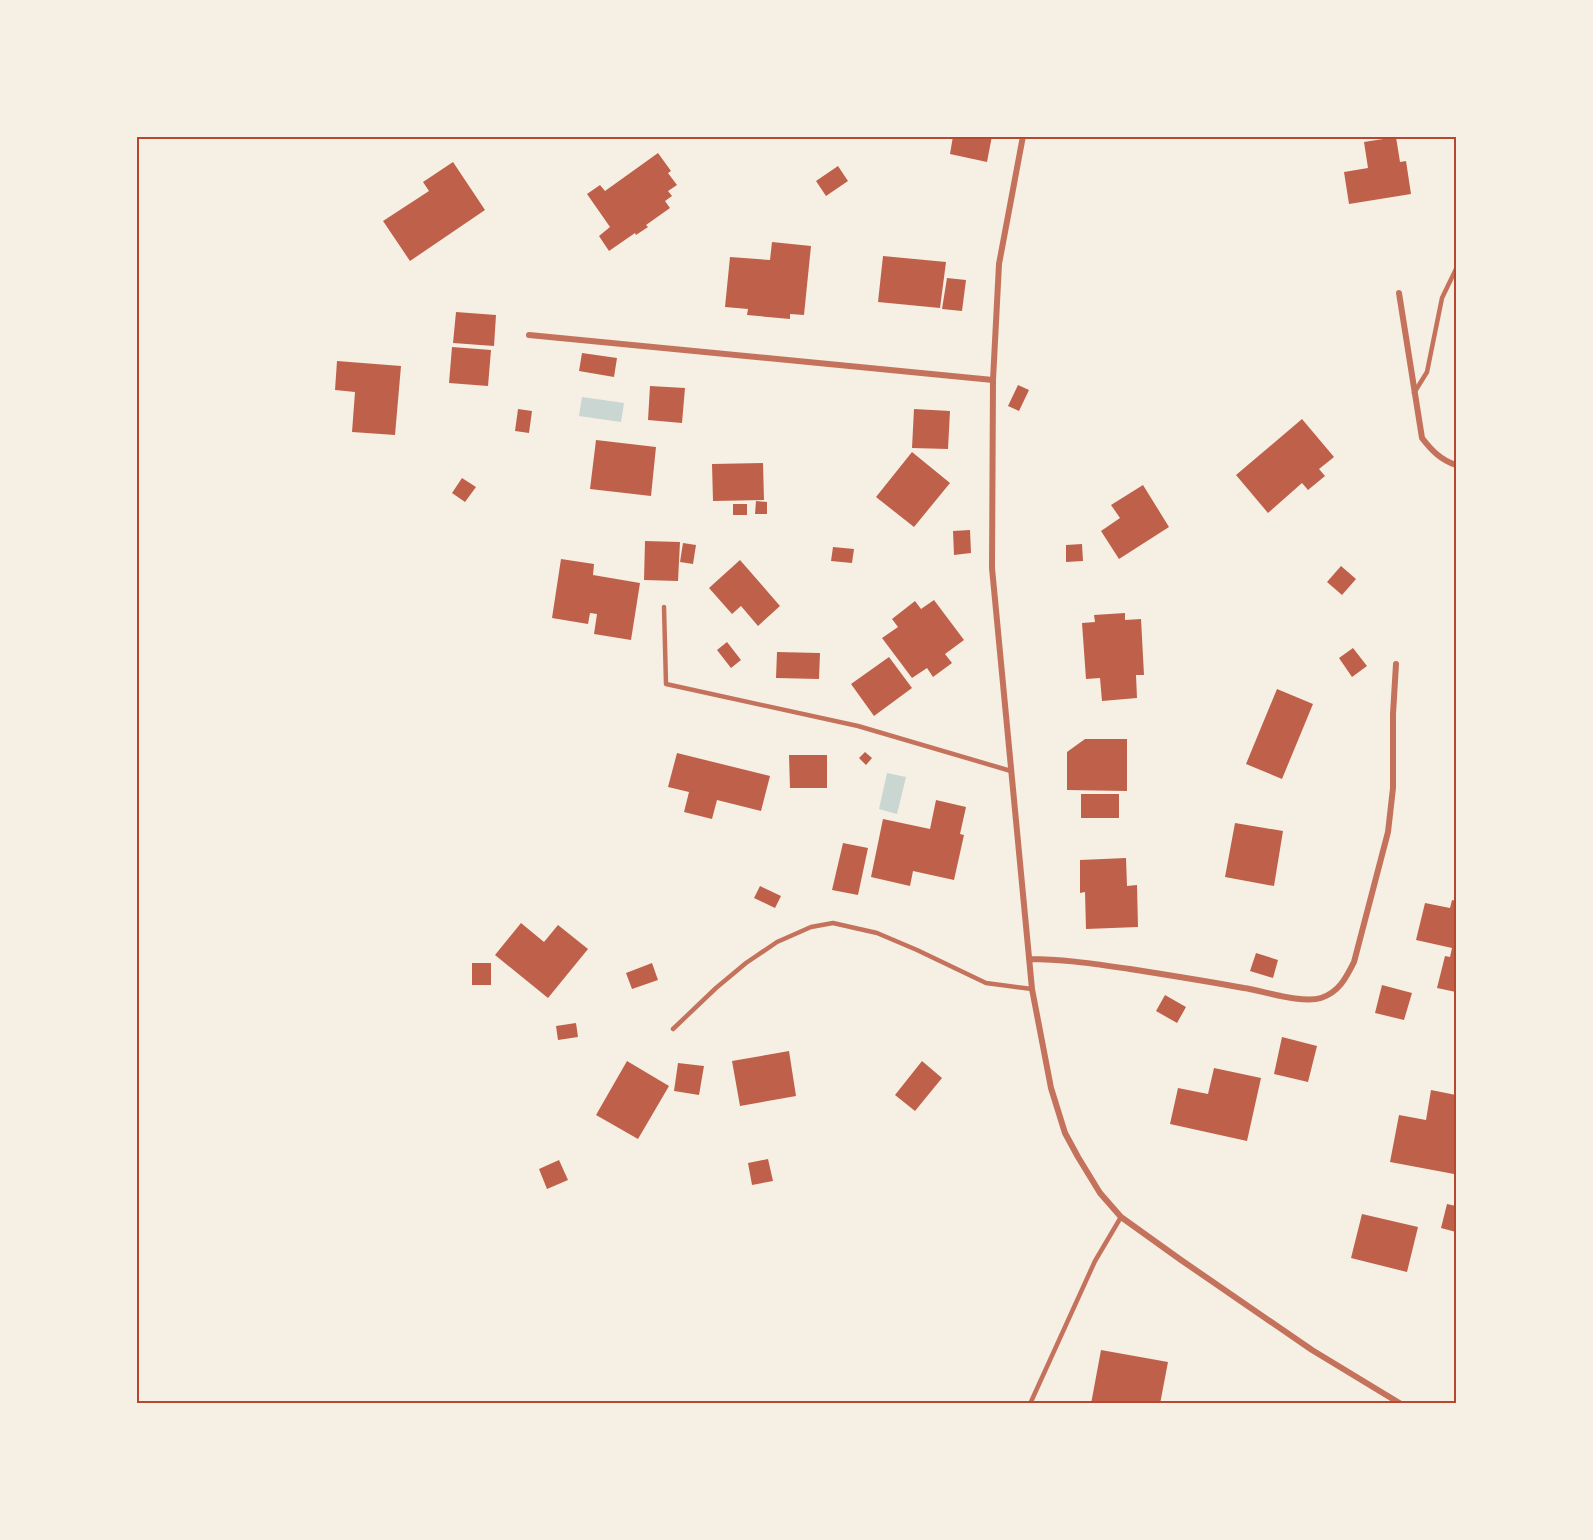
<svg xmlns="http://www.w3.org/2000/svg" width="1593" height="1540" font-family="'Fira Sans',sans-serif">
<rect width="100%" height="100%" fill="#f6efe4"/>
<path fill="#c9d6d2" d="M 582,397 L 624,403 L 621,422 L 579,416 Z
M 887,773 L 906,777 L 897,814 L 879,809 Z"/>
<path fill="#bf614a" d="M 953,136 L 992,136 L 987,162 L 950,154 Z
M 1396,137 L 1400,162 L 1406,161 L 1411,194 L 1349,204 L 1344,172 L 1368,168 L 1364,142 Z
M 658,153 L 671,171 L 668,173 L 677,185 L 668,191 L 672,196 L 665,201 L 670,208 L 646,225 L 648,227 L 636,235 L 635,233 L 609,251 L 599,236 L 610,227 L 587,194 L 600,185 L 605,191 Z
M 453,162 L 485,210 L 410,261 L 383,221 L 429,191 L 423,182 Z
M 838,166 L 848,181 L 826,196 L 816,181 Z
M 772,242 L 811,246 L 804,315 L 790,314 L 790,319 L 747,315 L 748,309 L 725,307 L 730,257 L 770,260 Z
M 883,256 L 946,262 L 940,308 L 878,302 Z
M 947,278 L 966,280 L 962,311 L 942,309 Z
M 456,312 L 496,315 L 494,346 L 453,343 Z
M 452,347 L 491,350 L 488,386 L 449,383 Z
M 582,353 L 617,358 L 614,377 L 579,371 Z
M 337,361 L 401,366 L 395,435 L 352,432 L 355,392 L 335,390 Z
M 1018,385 L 1029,390 L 1019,411 L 1008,406 Z
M 650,386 L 685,388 L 682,423 L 648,420 Z
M 518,409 L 532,411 L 529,433 L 515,431 Z
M 914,409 L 950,411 L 948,449 L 912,448 Z
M 1302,419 L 1334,457 L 1319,469 L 1325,476 L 1308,490 L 1302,483 L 1268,513 L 1236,475 Z
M 596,440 L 656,447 L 651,496 L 590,489 Z
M 912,452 L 950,483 L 914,527 L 876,497 Z
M 763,463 L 764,500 L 713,501 L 712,464 Z
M 462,478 L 476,487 L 465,502 L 452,493 Z
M 1143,485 L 1169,527 L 1119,559 L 1101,531 L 1120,518 L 1111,505 Z
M 756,501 L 767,502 L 767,514 L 755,514 Z
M 733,504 L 747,504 L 747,515 L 733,515 Z
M 970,530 L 971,553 L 954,555 L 953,531 Z
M 645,541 L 680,542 L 678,581 L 644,580 Z
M 683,543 L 696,545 L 693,564 L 680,562 Z
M 1082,544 L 1083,561 L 1066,562 L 1066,545 Z
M 833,547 L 854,549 L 852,563 L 831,561 Z
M 561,559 L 594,564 L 593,575 L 640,583 L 631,640 L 594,634 L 597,614 L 590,613 L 588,624 L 552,618 Z
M 740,560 L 780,606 L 758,626 L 741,606 L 732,614 L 709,588 Z
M 1341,566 L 1356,579 L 1342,595 L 1327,582 Z
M 934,600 L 964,640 L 945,654 L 952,663 L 933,677 L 927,668 L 912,678 L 882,638 L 898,627 L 892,619 L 915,601 L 921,609 Z
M 1125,613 L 1125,620 L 1141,619 L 1144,675 L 1136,675 L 1137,698 L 1102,701 L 1100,678 L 1086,679 L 1082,623 L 1095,622 L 1094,615 Z
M 727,642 L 741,660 L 731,668 L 717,650 Z
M 1353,648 L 1367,666 L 1352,677 L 1339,658 Z
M 777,652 L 820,653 L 819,679 L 776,678 Z
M 889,657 L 912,688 L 874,716 L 851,684 Z
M 1277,689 L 1313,704 L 1282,779 L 1246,764 Z
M 1085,739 L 1127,739 L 1127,791 L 1067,790 L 1067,752 Z
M 865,752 L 872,758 L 866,765 L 859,758 Z
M 677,753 L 770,776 L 761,811 L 717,800 L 712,819 L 684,812 L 689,792 L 668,787 Z
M 789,755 L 827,755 L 827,788 L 790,788 Z
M 1081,794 L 1119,794 L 1119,818 L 1081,818 Z
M 936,800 L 966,807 L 960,834 L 964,835 L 954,880 L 913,871 L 910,886 L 871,877 L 883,819 L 930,829 Z
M 1235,823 L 1283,831 L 1274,886 L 1225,877 Z
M 843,843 L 868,848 L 858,895 L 832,890 Z
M 1126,858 L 1127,886 L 1137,885 L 1138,927 L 1086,929 L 1085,892 L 1080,893 L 1080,860 Z
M 760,886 L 781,896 L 775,908 L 754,898 Z
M 1452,900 L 1456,901 L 1456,992 L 1437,988 L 1445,956 L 1450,957 L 1452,948 L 1416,940 L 1425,903 L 1450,908 Z
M 521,923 L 544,942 L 558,925 L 588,949 L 548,998 L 495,955 Z
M 1256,953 L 1278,960 L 1273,978 L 1250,971 Z
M 472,963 L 491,963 L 491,985 L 472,985 Z
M 652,963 L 658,980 L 632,989 L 626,973 Z
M 1382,985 L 1412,993 L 1404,1020 L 1375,1013 Z
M 1165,995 L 1186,1007 L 1177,1023 L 1156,1011 Z
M 576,1023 L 578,1037 L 558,1040 L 556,1026 Z
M 1282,1037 L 1317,1046 L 1308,1082 L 1274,1074 Z
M 789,1051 L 796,1096 L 740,1106 L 732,1061 Z
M 627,1061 L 669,1086 L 638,1139 L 596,1115 Z
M 922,1061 L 942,1078 L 915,1111 L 895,1095 Z
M 678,1063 L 704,1066 L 699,1095 L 674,1091 Z
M 1214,1068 L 1261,1078 L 1247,1141 L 1170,1124 L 1178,1088 L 1208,1094 Z
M 1431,1090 L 1456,1095 L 1456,1159 L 1454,1174 L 1390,1162 L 1399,1115 L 1426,1120 Z
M 768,1159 L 773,1181 L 752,1185 L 748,1163 Z
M 559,1160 L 568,1180 L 547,1189 L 539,1169 Z
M 1447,1204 L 1456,1206 L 1456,1232 L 1441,1228 Z
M 1362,1214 L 1418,1227 L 1407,1272 L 1351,1258 Z
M 1101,1350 L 1168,1362 L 1160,1404 L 1091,1404 Z"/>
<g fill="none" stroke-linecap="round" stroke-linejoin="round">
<path stroke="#c5725c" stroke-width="4.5" d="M 1414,393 L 1427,372 L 1442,298 L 1456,269
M 664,607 L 666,684 L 858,726 L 1011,771
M 673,1029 L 716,988 L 746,963 L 777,942 L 811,927 L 833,923 L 877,933 L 917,950 L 986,983 L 1032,989
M 1030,1404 L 1095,1261 L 1121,1217"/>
<path stroke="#c5725c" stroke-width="6" d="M 1023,136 L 999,264 L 993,380 L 992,568 L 1032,989 L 1051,1088 L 1065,1133 L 1078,1157 L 1100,1193 L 1121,1217 L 1181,1260 L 1312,1350 L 1401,1404
M 1399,293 L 1422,438 C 1432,451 1441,460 1456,465
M 529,335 L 993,380
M 1029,959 C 1064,959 1095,964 1130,969 C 1168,975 1206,981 1244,988 C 1264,991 1302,1004 1321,998 C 1339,992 1346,978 1354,962 L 1388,832 L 1393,788 L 1393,714 L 1396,664"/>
</g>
<rect width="1593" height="1540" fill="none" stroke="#f6efe4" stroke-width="276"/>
<rect x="138" y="138" width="1317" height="1264" fill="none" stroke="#b5482f" stroke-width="2"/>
</svg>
